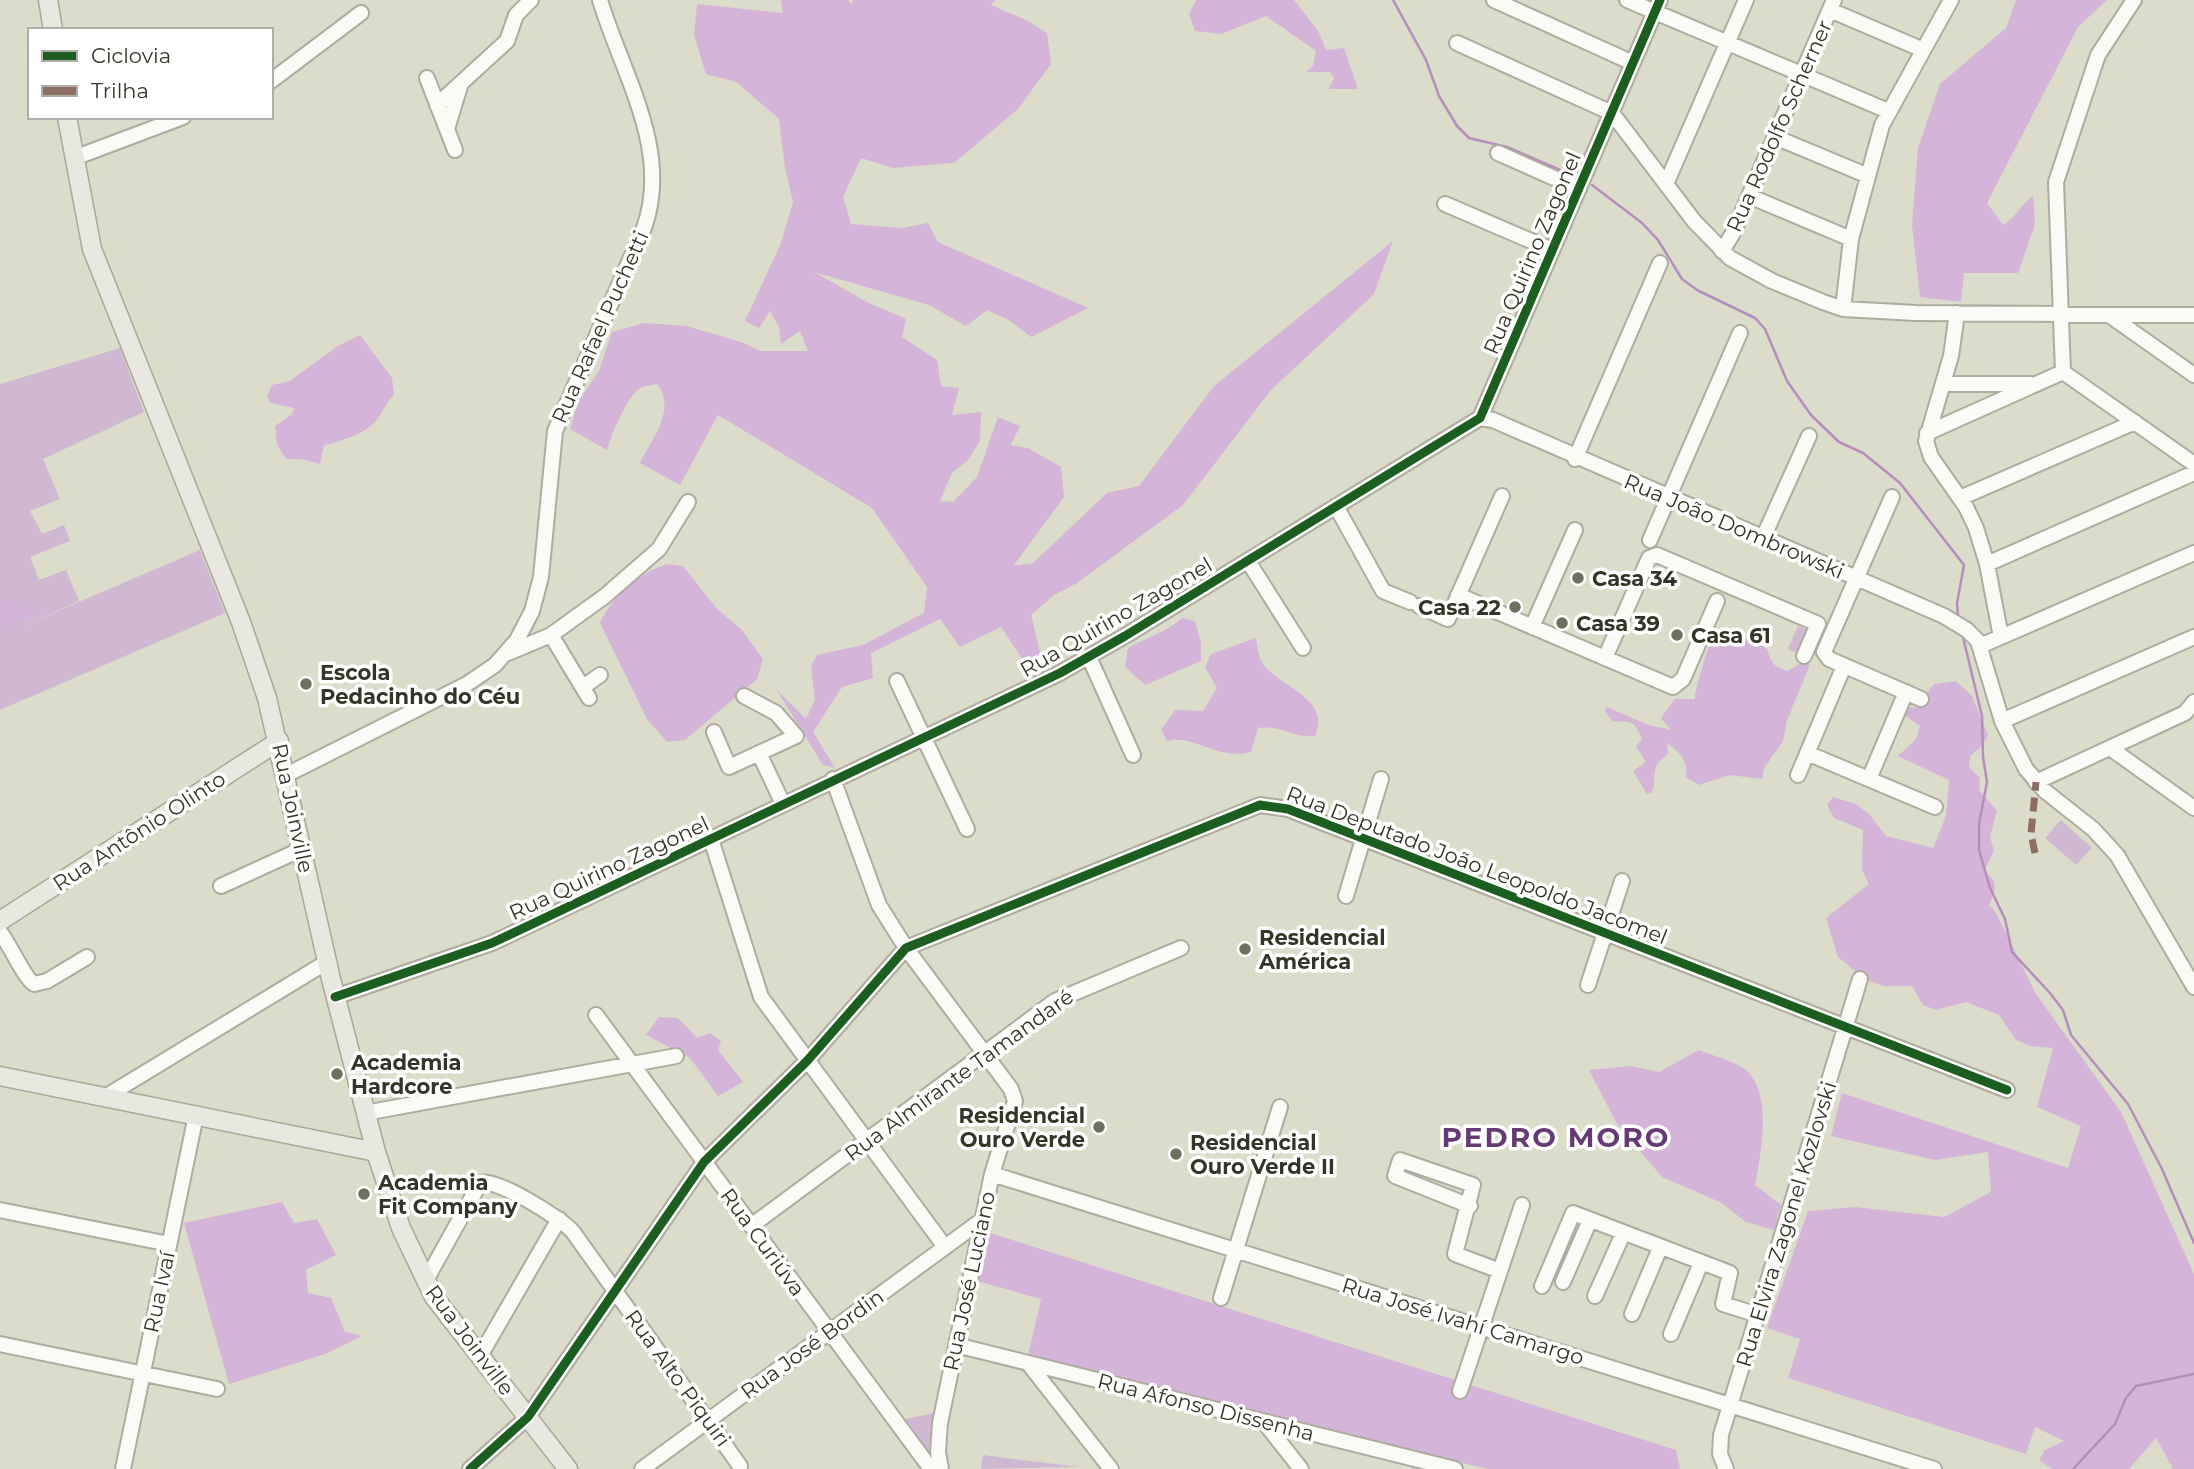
<svg xmlns="http://www.w3.org/2000/svg" width="2194" height="1469" font-family="Montserrat,sans-serif">
<rect width="100%" height="100%" fill="#dcdcca"/>
<path fill="#d0b8d2" d="M 120,348 L 144,412 L 43,459 L 60,499 L 30,511 L 42,534 L 64,525 L 70,541 L 30,557 L 39,580 L 66,570 L 79,601 L 16,629 L 200,550 L 225,613 L 0,710 L 0,384 Z
M 1798,626 L 1810,631 L 1801,655 L 1788,649 Z
M 2061,820 L 2092,848 L 2076,865 L 2045,838 Z
M 933,1413 L 928,1458 L 902,1420 Z
M 983,1455 L 1079,1467 L 981,1469 Z"/>
<path fill="#d4b4d8" d="M 781,0 L 848,0 L 851,4 L 854,0 L 995,0 L 991,5 L 1028,21 L 1047,33 L 1051,64 L 1018,109 L 954,163 L 893,168 L 861,158 L 843,197 L 851,224 L 903,228 L 928,223 L 938,242 L 1088,308 L 1031,337 L 1009,320 L 987,310 L 966,326 L 929,305 L 814,272 L 867,302 L 906,319 L 902,337 L 937,360 L 941,386 L 959,388 L 952,415 L 981,412 L 980,441 L 968,460 L 952,473 L 940,501 L 953,502 L 977,477 L 998,417 L 1020,426 L 1011,445 L 1028,448 L 1061,467 L 1064,497 L 1014,565 L 1032,564 L 1107,493 L 1139,486 L 1214,386 L 1393,241 L 1374,294 L 1271,390 L 1183,505 L 1077,583 L 1054,595 L 1031,615 L 1041,656 L 1029,669 L 1001,627 L 960,647 L 940,619 L 871,653 L 873,678 L 842,687 L 813,732 L 835,768 L 823,765 L 776,689 L 806,719 L 815,700 L 811,666 L 817,655 L 863,645 L 924,613 L 927,587 L 872,508 L 718,415 L 680,485 L 640,463 C 652,439 677,409 657,384 C 652,385 644,386 640,388 C 628,395 610,437 607,450 L 570,429 L 578,402 L 599,371 L 612,332 L 644,323 L 687,326 L 744,343 L 760,351 L 808,351 L 800,331 L 781,344 L 779,327 L 770,311 L 759,328 L 745,321 L 781,243 L 793,202 L 785,167 L 779,119 L 736,82 L 706,74 L 694,35 L 697,4 L 783,13 Z
M 1196,0 L 1294,0 L 1318,31 L 1326,50 L 1344,48 L 1358,89 L 1329,89 L 1334,78 L 1330,72 L 1306,72 L 1313,66 L 1316,51 L 1266,16 L 1221,34 L 1195,31 L 1189,14 Z
M 2016,0 L 2107,0 L 2078,27 L 1987,203 L 2003,225 C 2017,217 2020,205 2033,196 L 2035,224 L 2018,273 L 1964,273 L 1961,302 L 1920,297 L 1912,225 L 1918,148 L 1940,84 L 2006,28 Z
M 360,335 L 392,378 L 394,395 C 385,403 383,414 375,422 C 364,434 340,442 324,445 L 320,464 L 301,459 L 286,459 L 277,445 L 275,426 L 292,414 L 294,408 L 270,403 L 267,396 L 272,385 L 290,381 L 338,346 Z
M 668,564 L 683,566 L 717,609 L 741,629 L 763,659 L 757,679 L 685,740 L 667,742 L 647,719 L 600,623 C 612,596 640,572 668,564 Z
M 0,600 L 16,600 L 35,612 L 33,616 L 0,627 Z
M 1182,618 L 1195,621 L 1201,643 L 1201,661 L 1145,685 L 1125,667 L 1128,648 C 1145,638 1169,631 1182,618 Z
M 1739,637 L 1756,641 L 1767,649 C 1771,662 1774,668 1788,671 L 1799,664 L 1810,665 L 1787,720 L 1783,741 L 1764,768 L 1762,779 L 1730,775 L 1699,785 L 1686,777 C 1688,761 1680,752 1667,743 L 1668,754 C 1648,768 1658,776 1652,792 L 1647,794 L 1633,771 L 1646,762 L 1636,746 L 1642,739 C 1632,716 1631,724 1612,721 L 1605,711 L 1607,707 L 1648,725 L 1671,730 L 1661,718 L 1675,699 L 1695,699 C 1694,692 1708,647 1712,639 Z
M 1256,638 C 1258,649 1258,660 1266,668 C 1286,689 1331,701 1315,736 C 1288,737 1285,725 1258,728 L 1251,752 C 1217,761 1195,734 1167,741 L 1161,730 L 1175,710 L 1203,711 L 1217,688 L 1205,667 L 1211,654 Z
M 1956,681 L 1972,696 L 1988,735 L 1982,746 L 1970,756 L 1969,767 L 1980,778 L 1979,790 L 1997,811 L 1990,837 L 1994,851 L 1984,871 C 1999,881 1996,891 1989,905 L 1996,913 L 2036,994 L 2121,1112 L 2194,1274 L 2194,1469 L 2173,1469 L 2156,1438 L 2129,1469 L 2052,1469 L 2039,1460 L 2045,1450 L 2064,1441 L 2035,1427 L 2026,1454 L 1788,1378 L 1800,1339 L 1767,1328 L 1808,1211 L 1855,1207 L 1944,1217 L 1991,1192 L 1988,1152 L 1935,1160 L 1831,1136 L 1842,1093 L 2068,1168 L 2081,1126 L 2037,1107 L 2053,1048 L 2030,1046 L 2016,1040 L 1999,1015 L 1966,1002 L 1936,1010 L 1923,1005 L 1912,986 L 1884,986 L 1866,980 L 1838,957 L 1826,918 L 1869,884 L 1862,870 L 1863,830 L 1834,818 L 1827,805 L 1833,797 L 1856,804 L 1869,814 L 1886,836 L 1933,848 L 1946,816 L 1949,780 L 1898,756 L 1916,739 L 1920,726 L 1904,715 L 1905,708 L 1917,707 L 1934,684 Z
M 659,1017 L 678,1018 L 697,1038 L 710,1033 L 721,1041 L 718,1050 L 743,1082 L 718,1096 L 690,1058 L 646,1035 Z
M 1699,1050 C 1712,1056 1740,1062 1749,1073 C 1772,1100 1761,1153 1755,1185 L 1781,1205 L 1774,1230 L 1746,1222 L 1720,1202 L 1662,1177 L 1617,1124 L 1589,1070 L 1631,1066 L 1659,1072 Z
M 282,1202 L 294,1223 L 317,1219 L 336,1255 L 306,1270 L 308,1293 L 331,1298 L 345,1332 L 362,1336 L 325,1354 L 229,1384 L 184,1223 Z
M 987,1232 L 1676,1450 L 1680,1469 L 1488,1469 L 1027,1360 L 1041,1299 L 977,1281 Z"/>
<g fill="none" stroke-linecap="round" stroke-linejoin="round">
<path stroke="#b58ebd" stroke-width="2.5" d="M 1393,0 L 1426,60 L 1439,96 L 1457,126 L 1469,138 L 1507,147 L 1574,176
M 1592,185 L 1642,223 L 1658,240 L 1682,279 L 1697,290 L 1755,318 L 1765,329 L 1787,381 L 1811,415 L 1839,442 L 1863,453 L 1900,483 L 1964,565 L 1957,603 L 1958,617
M 1962,633 L 1982,716 L 1983,757 L 1987,782 L 1979,824 L 1979,850 L 1990,888 L 2005,919 L 2012,952 L 2050,993 L 2063,1010 L 2071,1035 L 2128,1104 L 2162,1169 L 2194,1243
M 2073,1469 L 2115,1424 L 2126,1398 L 2136,1386 L 2194,1374"/>
<g stroke="#adac9e" stroke-width="18">
<path id="minor" d="M 1494,0 L 1633,63
M 1627,0 L 1888,111
M 1830,10 L 1921,49
M 1457,43 L 1612,113 L 1694,221 L 1730,258 L 1772,281 L 1823,302 L 1843,309 L 1916,313 L 2194,315
M 427,78 L 455,150
M 271,81 L 361,13
M 437,105 L 507,41 L 516,15 L 531,0
M 447,129 L 461,83
M 1775,137 L 1866,175
M 1498,153 L 1579,189
M 74,158 L 183,117
M 1666,184 L 1746,0
M 1749,196 L 1851,239
M 1445,204 L 1552,250
M 1722,251 L 1733,233 L 1834,0
M 1843,309 L 1851,239 L 1882,125 L 1951,0
M 1957,313 L 1951,356 L 1926,441 L 1931,457 L 1966,507 L 1976,528 L 1987,564 L 2001,637
M 2109,315 L 2194,375
M 2063,372 L 2056,182 L 2098,55 L 2134,0
M 2063,372 L 2194,464
M 1943,384 L 2030,384
M 1480,418 L 1493,420 L 1944,616 L 1967,630 L 1978,641 L 2002,721 L 2026,769 L 2045,791 L 2093,829 L 2117,855 L 2194,987
M 1927,433 L 2063,372
M 1575,459 L 1660,263
M 1892,497 L 1824,652 L 1829,659 L 1921,699
M 1960,498 L 2135,422
M 1336,506 L 1383,591 L 1410,602
M 1763,538 L 1809,436
M 1650,540 L 1740,333
M 1248,561 L 1303,648
M 1987,564 L 2194,473
M 1458,595 L 1673,687 L 1683,679 L 1717,601
M 1419,606 L 1448,619 L 1502,496
M 1532,627 L 1575,530
M 551,635 L 589,698
M 1980,646 L 2194,553
M 508,653 L 551,635 L 605,596 L 659,549 L 688,502
M 1089,657 L 1133,755
M 1605,658 L 1649,558 L 1657,555 L 1818,624 L 1804,656
M 897,681 L 967,829
M 583,687 L 600,675
M 2002,721 L 2194,637
M 714,732 L 729,767 L 796,736 L 776,713 L 744,696
M 2110,748 L 2194,808
M 759,753 L 783,804
M 1807,753 L 1935,807
M 286,775 L 467,684 L 495,665 L 517,640 L 532,611 L 541,577 L 555,431 L 644,228 C 672,150 622,74 600,0
M 1798,775 L 1844,666
M 833,779 L 879,905 L 906,948 L 1011,1089 L 1015,1101 L 992,1174 L 940,1423 L 938,1452 L 941,1469
M 1869,779 L 1906,692
M 2036,782 L 2185,713 L 2194,702
M 711,839 L 761,997 L 945,1247
M 221,886 L 302,849
M 1346,896 L 1381,779
M 0,932 C 9,943 25,979 34,984 L 47,981 L 87,957
M 1588,985 L 1622,881
M 335,997 L 492,943 L 1060,673 L 1125,636 L 1480,418 L 1660,0
M 596,1015 L 931,1469
M 105,1097 L 327,962
M 365,1113 L 676,1056
M 992,1174 L 1934,1469
M 1470,1206 L 1395,1176 L 1400,1160 L 1473,1185 L 1455,1254 L 1500,1271
M 0,1210 L 169,1244
M 751,1226 L 1055,1001 L 1181,948
M 425,1282 L 480,1183 C 495,1177 561,1218 573,1232 L 740,1466
M 1563,1282 L 1590,1220
M 1542,1286 L 1573,1213 L 1730,1273 L 1723,1304 L 1758,1315
M 1595,1296 L 1623,1234
M 1221,1298 L 1280,1107
M 1632,1314 L 1660,1248
M 1671,1334 L 1701,1263
M 0,1344 L 217,1389
M 956,1345 L 1455,1469
M 480,1356 L 559,1219
M 1028,1363 L 1111,1469
M 1460,1391 L 1522,1205
M 1264,1422 L 1301,1469
M 123,1469 L 196,1115
M 470,1469 L 528,1417 L 704,1162 L 807,1061 L 906,948 L 1260,805 L 1288,809 L 2007,1090
M 642,1469 L 982,1220
M 1726,1469 L 1720,1454 L 1721,1435 L 1860,979"/>
</g>
<g stroke="#a8a897" stroke-width="21">
<path id="major" d="M 48,0 L 53,30
M 67,117 L 92,249 L 241,622 L 267,698 L 331,979 L 376,1152 L 401,1228 L 434,1297 L 568,1469
M 0,921 L 279,741
M 0,1076 L 376,1152"/>
</g>
<use href="#minor" stroke="#fafaf7" stroke-width="14"/>
<use href="#major" stroke="#e8e8e1" stroke-width="18"/>
<path stroke="#8d6e63" stroke-width="7" stroke-dasharray="14 7" stroke-linecap="butt" d="M 2035,853 L 2031,834 L 2036,782"/>
<g stroke="#fff" stroke-width="13">
<path id="cycleway" d="M 335,997 L 492,943 L 1060,673 L 1125,636 L 1480,418 L 1660,0
M 470,1469 L 528,1417 L 704,1162 L 807,1061 L 906,948 L 1260,805 L 1288,809 L 2007,1090"/>
</g>
<use href="#cycleway" stroke="#1b5e20" stroke-width="9"/>
</g>
<g fill="#6f6f60" stroke="#fff" stroke-width="2.5">
<circle cx="1578" cy="578" r="7"/>
<circle cx="1515" cy="607" r="7"/>
<circle cx="1562" cy="623" r="7"/>
<circle cx="1677" cy="635" r="7"/>
<circle cx="306" cy="684" r="7"/>
<circle cx="1245" cy="949" r="7"/>
<circle cx="337" cy="1074" r="7"/>
<circle cx="1099" cy="1127" r="7"/>
<circle cx="1176" cy="1154" r="7"/>
<circle cx="364" cy="1194" r="7"/>
</g>
<g text-anchor="middle" dominant-baseline="central" stroke-width="7" stroke-linejoin="round" paint-order="stroke">
<g font-size="21" fill="#343427" stroke="#fff">
<text transform="translate(1779 126) rotate(-66)">Rua Rodolfo Scherner</text>
<text transform="translate(1532 253) rotate(-67)">Rua Quirino Zagonel</text>
<text transform="translate(600 327) rotate(-66)">Rua Rafael Puchetti</text>
<text transform="translate(1734 526) rotate(23)">Rua João Dombrowski</text>
<text transform="translate(1116 617) rotate(-30)">Rua Quirino Zagonel</text>
<text transform="translate(293 808) rotate(78)">Rua Joinville</text>
<text transform="translate(139 831) rotate(-33)">Rua Antônio Olinto</text>
<text transform="translate(1477 865) rotate(21)">Rua Deputado João Leopoldo Jacomel</text>
<text transform="translate(609 868) rotate(-25)">Rua Quirino Zagonel</text>
<text transform="translate(959 1075) rotate(-36)">Rua Almirante Tamandaré</text>
<text transform="translate(1786 1224) rotate(-73)">Rua Elvira Zagonel Kozlovski</text>
<text transform="translate(763 1242) rotate(54)">Rua Curiúva</text>
<text transform="translate(969 1281) rotate(-78)">Rua José Luciano</text>
<text transform="translate(159 1292) rotate(-78)">Rua Ivaí</text>
<text transform="translate(1463 1321) rotate(17)">Rua José Ivahí Camargo</text>
<text transform="translate(470 1340) rotate(53)">Rua Joinville</text>
<text transform="translate(812 1344) rotate(-36)">Rua José Bordin</text>
<text transform="translate(678 1378) rotate(54)">Rua Alto Piquiri</text>
<text transform="translate(1206 1407) rotate(14)">Rua Afonso Dissenha</text>
</g>
<g font-size="21" font-weight="bold" fill="#343427" stroke="#fff" text-anchor="start">
<text x="1592" y="578">Casa 34</text>
<text x="1501" y="607" text-anchor="end">Casa 22</text>
<text x="1576" y="623">Casa 39</text>
<text x="1691" y="635">Casa 61</text>
<text x="320" y="672">Escola<tspan x="320" dy="24">Pedacinho do Céu</tspan></text>
<text x="1259" y="937">Residencial<tspan x="1259" dy="24">América</tspan></text>
<text x="351" y="1062">Academia<tspan x="351" dy="24">Hardcore</tspan></text>
<text x="1085" y="1115" text-anchor="end">Residencial<tspan x="1085" dy="24">Ouro Verde</tspan></text>
<text x="1190" y="1142">Residencial<tspan x="1190" dy="24">Ouro Verde II</tspan></text>
<text x="378" y="1182">Academia<tspan x="378" dy="24">Fit Company</tspan></text>
</g>
<g font-size="28" font-weight="bold" letter-spacing="2" fill="#643b73" stroke="#fff">
<text x="1556" y="1137">PEDRO MORO</text>
</g>
</g>
<rect x="28" y="28" width="245" height="91" fill="#ffffff" stroke="#aeaea9" stroke-width="2"/>
<rect x="42" y="51" width="35" height="10" fill="#1b5e20" stroke="#aeaea9" stroke-width="2"/>
<text x="91" y="63" font-size="21" fill="#343427">Ciclovia</text>
<rect x="42" y="86" width="35" height="10" fill="#8d6e63" stroke="#aeaea9" stroke-width="2"/>
<text x="91" y="98" font-size="21" fill="#343427">Trilha</text>
</svg>
